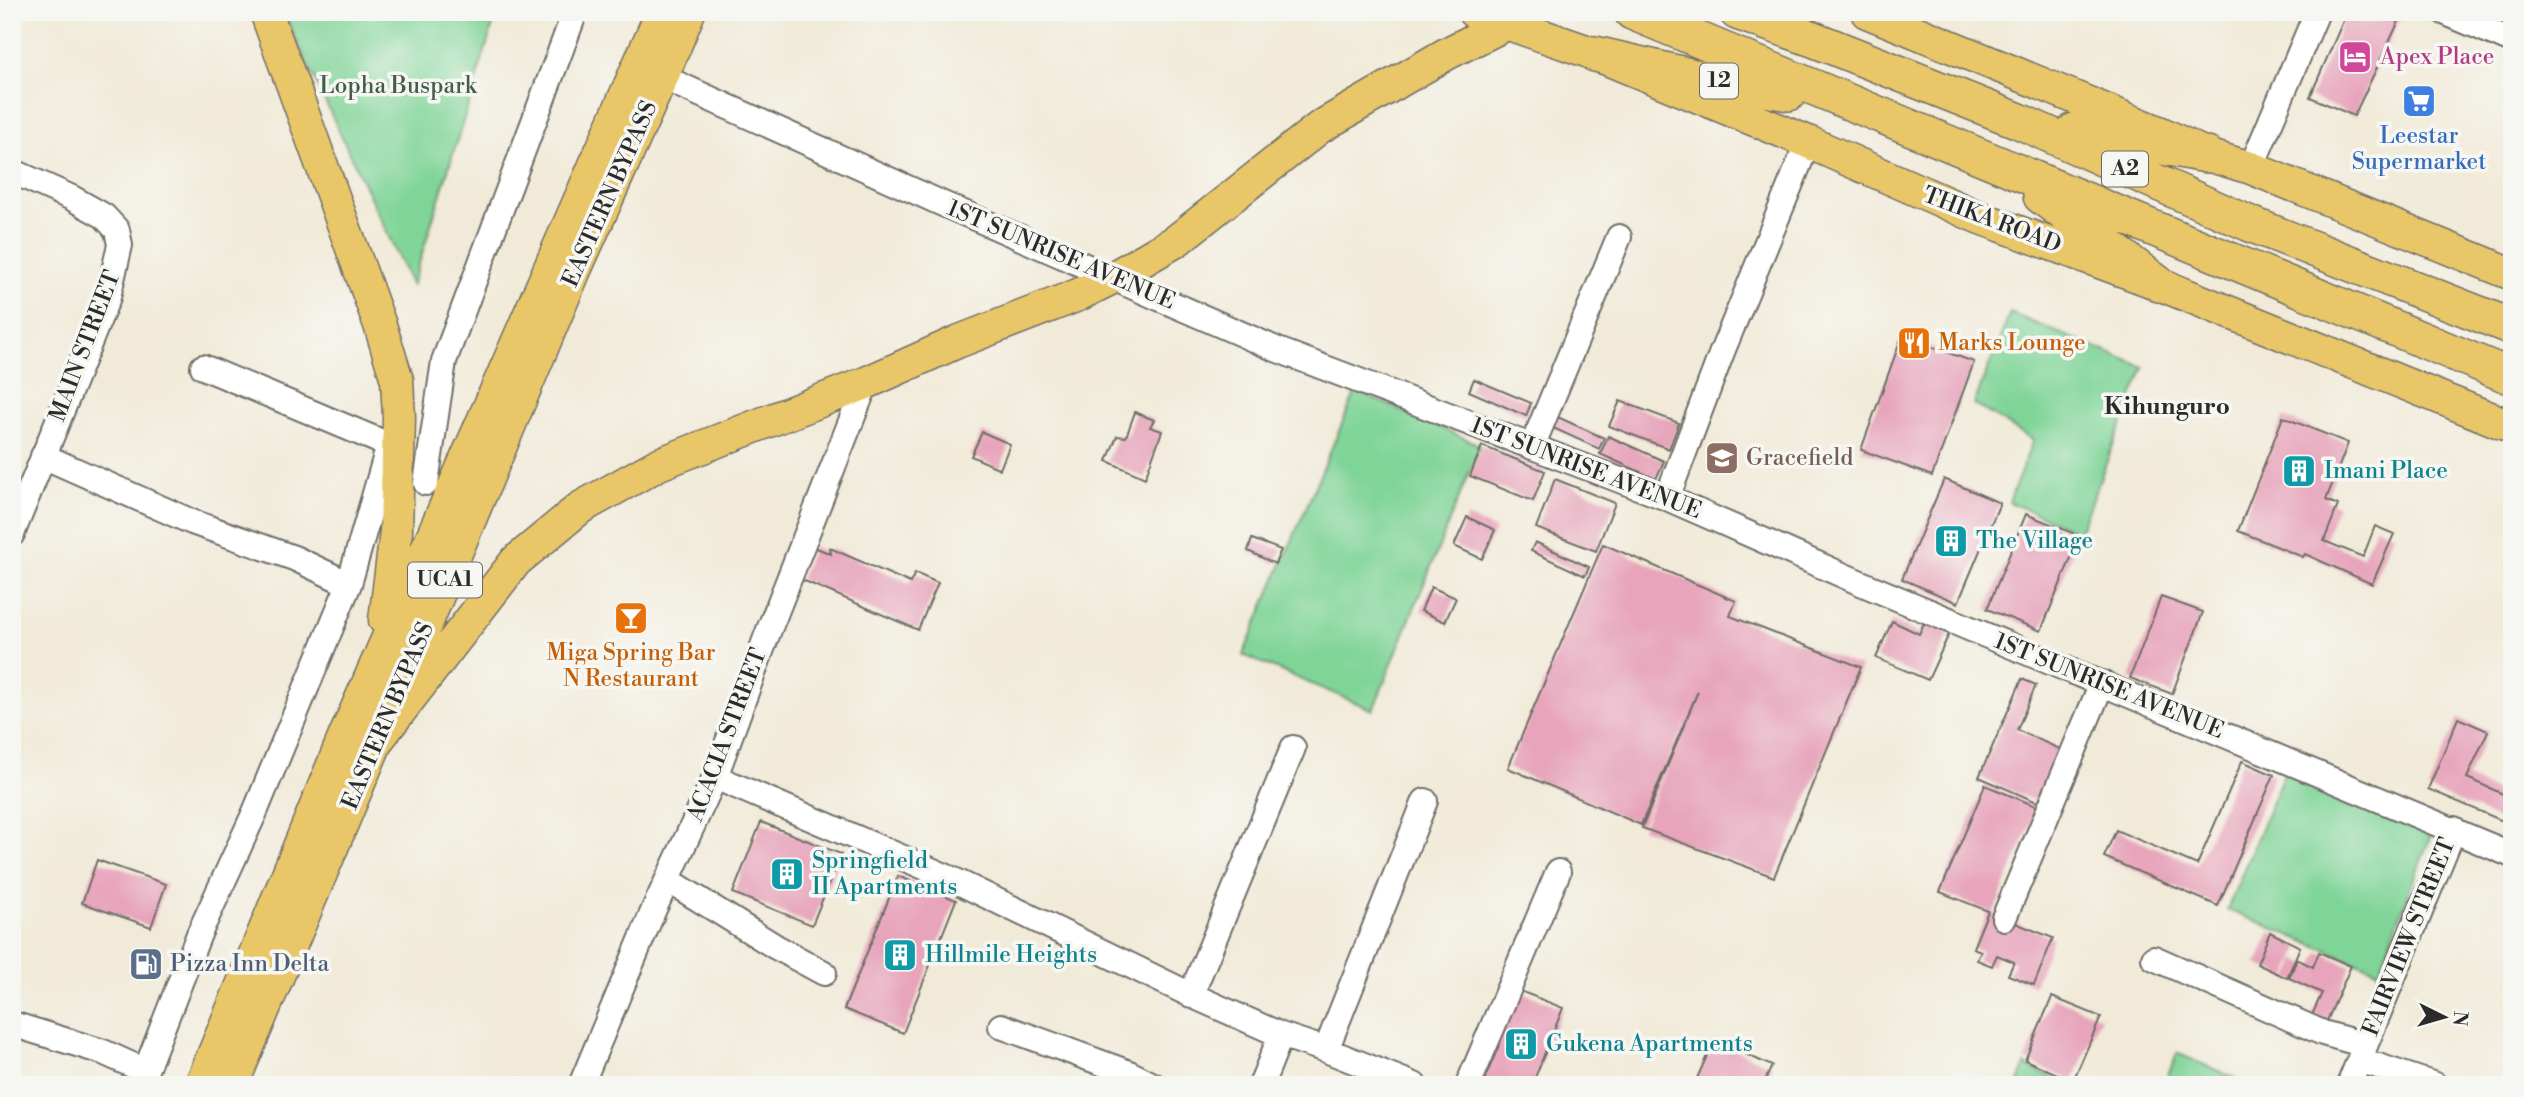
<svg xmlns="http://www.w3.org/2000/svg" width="2524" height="1097" font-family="'Libre Bodoni',serif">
<rect width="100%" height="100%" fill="#f6f6f2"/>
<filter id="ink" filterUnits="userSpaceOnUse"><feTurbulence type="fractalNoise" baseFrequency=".0143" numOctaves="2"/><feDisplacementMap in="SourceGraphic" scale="14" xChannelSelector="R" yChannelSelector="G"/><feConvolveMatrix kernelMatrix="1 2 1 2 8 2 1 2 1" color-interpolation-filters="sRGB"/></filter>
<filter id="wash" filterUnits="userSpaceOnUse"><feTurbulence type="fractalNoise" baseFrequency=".00686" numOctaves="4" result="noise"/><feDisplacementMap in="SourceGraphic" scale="28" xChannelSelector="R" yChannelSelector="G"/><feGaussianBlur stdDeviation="1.57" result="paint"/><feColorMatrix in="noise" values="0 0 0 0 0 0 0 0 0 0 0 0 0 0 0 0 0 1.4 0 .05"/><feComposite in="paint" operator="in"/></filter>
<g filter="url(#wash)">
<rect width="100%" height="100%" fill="#f1ead8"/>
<path fill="#7fd497" stroke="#558061" stroke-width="2" d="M 283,12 L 497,12 L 412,286 Z
M 2010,313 L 2144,367 L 2079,532 L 2009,502 L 2033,440 L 1974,404 Z
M 1356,391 L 1480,445 L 1373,710 L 1243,655 Z
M 2286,768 L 2432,832 L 2379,971 L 2227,910 Z
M 2177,1053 L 2250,1085 L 2164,1085 Z
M 2025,1065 L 2068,1085 L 2018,1085 Z"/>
<g id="blocks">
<path fill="#e7a4bb" d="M 2347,12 L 2385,12 L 2401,17 L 2354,116 L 2310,97 Z
M 1902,336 L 1974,362 L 1932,476 L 1861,450 Z
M 1474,379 L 1531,403 L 1526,416 L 1469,391 Z
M 1620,401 L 1679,423 L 1669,449 L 1609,426 Z
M 1542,410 L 1604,438 L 1599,449 L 1538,421 Z
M 1135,412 L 1154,420 L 1150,427 L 1162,431 L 1145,478 L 1107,461 L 1117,436 L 1126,437 Z
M 2283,417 L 2348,443 L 2326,500 L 2338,505 L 2324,541 L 2363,557 L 2375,526 L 2394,534 L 2372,584 L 2305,554 L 2303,557 L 2238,531 Z
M 982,432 L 1010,444 L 1000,469 L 971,456 Z
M 1608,436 L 1664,461 L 1656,479 L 1600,454 Z
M 1482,446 L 1545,471 L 1533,501 L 1470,476 Z
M 1555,479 L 1615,503 L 1596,551 L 1536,528 Z
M 1944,479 L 2000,503 L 1958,603 L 1902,579 Z
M 2026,514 L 2080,536 L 2041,631 L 1987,609 Z
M 1467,517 L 1495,530 L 1482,559 L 1454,546 Z
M 1252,539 L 1281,550 L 1275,564 L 1248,551 Z
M 1535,542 L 1589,567 L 1585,576 L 1531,551 Z
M 1603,544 L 1736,601 L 1730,616 L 1861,667 L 1774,877 L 1642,828 L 1698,691 L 1641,825 L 1508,768 Z
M 814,547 L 831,554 L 830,548 L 910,583 L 915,573 L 938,583 L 918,630 L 800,579 Z
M 1431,587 L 1456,598 L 1445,622 L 1421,611 Z
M 2161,597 L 2203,612 L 2172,694 L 2130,678 Z
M 1892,621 L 1919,634 L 1924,623 L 1949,634 L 1928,680 L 1876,658 Z
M 2022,679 L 2036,685 L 2017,730 L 2062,750 L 2039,803 L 1979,777 Z
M 2458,718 L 2488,731 L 2467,778 L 2512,798 L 2512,825 L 2428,789 Z
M 2242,761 L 2274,775 L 2218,906 L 2104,857 L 2116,830 L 2197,865 Z
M 1985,785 L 2038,807 L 1993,914 L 2053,938 L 2034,985 L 2008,975 L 2014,962 L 1997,955 L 1992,966 L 1977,960 L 1981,951 L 1973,948 L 1988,911 L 1940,892 Z
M 761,822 L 841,854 L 812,925 L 733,893 Z
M 97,860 L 166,884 L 151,927 L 82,903 Z
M 898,876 L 956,900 L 903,1033 L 844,1009 Z
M 2270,932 L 2300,947 L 2287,978 L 2257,964 Z
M 2319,952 L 2351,966 L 2327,1021 L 2312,1015 L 2322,993 L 2289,978 L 2297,959 L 2313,967 Z
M 1515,989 L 1563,1008 L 1532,1085 L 1490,1085 L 1479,1081 Z
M 2052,997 L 2101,1017 L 2073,1081 L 2025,1060 Z
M 1714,1040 L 1772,1066 L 1763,1085 L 1694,1085 Z"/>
</g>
</g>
<g filter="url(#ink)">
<use href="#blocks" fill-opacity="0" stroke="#706e68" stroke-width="2"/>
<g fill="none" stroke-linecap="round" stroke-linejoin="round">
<g stroke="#706e68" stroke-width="28">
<path id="minor" d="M 2444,12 L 2512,41
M 662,77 L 943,204 L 1278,350 L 1667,498 L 1856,581 L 2512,855
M 2251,168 L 2317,12
M 12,171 L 72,198 L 104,216 L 117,230 L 120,245 L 108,297 L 12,534
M 203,367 L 389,445
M 1532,447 L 1619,237
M 43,456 L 192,522 L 294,558 L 349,584
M 426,483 L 444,361 L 575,12
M 1667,498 L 1722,352 L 1808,142
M 715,777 L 952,879 L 1191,995 L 1281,1035 L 1326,1050 L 1414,1085
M 668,880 L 776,947 L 824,973
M 2004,918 L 2102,683
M 2154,958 L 2323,1033 L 2365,1045
M 1191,995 L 1293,748
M 12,1024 L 103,1052 L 145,1071
M 1001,1026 L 1129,1073 L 1153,1085
M 1326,1050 L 1425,801
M 2360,1060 L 2435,1085
M 140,1085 L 199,934 L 255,812 L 349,584 L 391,438
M 581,1085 L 654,909 L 715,777 L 767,635 L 866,383
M 1261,1085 L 1281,1035
M 1468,1085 L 1558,872
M 2349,1085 L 2454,829"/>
</g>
<g stroke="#706e68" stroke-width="35">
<path id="major" d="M 266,12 L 380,325 L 397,380 L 399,418 L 396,532 L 385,620
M 1474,12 L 1595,54 L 1808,142 L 1978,217 L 2159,284 L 2512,427
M 1867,12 L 2161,133 L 2207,155 L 2251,168 L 2512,274
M 379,738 L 516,561 L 580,508 L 659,464 L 866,383 L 957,342 L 1078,295 L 1114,277 L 1176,241 L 1320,127 L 1448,53 L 1506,24
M 201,1085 L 344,738 L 662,12
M 232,1085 L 574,272 L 662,77 L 689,12"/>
</g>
<g stroke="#706e68" stroke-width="38">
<path id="highway" d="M 1632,12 L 2512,377
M 1737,12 L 1813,39 L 2019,121 L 2248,223 L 2512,327
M 1595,54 L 1699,78 L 1789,93
M 2074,131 L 2207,155
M 2041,196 L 2159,284"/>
</g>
<use href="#minor" stroke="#fff" stroke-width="24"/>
<use href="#major" stroke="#e9c769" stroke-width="32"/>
<use href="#highway" stroke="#e9c769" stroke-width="35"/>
</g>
</g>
<defs>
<g id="hotel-square" transform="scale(1.75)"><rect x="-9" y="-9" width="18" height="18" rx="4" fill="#d1479c" stroke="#f6f6f2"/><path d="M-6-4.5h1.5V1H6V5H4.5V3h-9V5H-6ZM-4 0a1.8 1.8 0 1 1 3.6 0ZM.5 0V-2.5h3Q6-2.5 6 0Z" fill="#fff"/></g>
<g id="supermarket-square" transform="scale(1.75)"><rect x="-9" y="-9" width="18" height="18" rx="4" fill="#3f7fe0" stroke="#f6f6f2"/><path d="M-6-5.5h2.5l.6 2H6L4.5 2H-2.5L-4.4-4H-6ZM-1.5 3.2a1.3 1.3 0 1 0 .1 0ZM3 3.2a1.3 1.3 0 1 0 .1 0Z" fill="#fff"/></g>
<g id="restaurant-square" transform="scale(1.75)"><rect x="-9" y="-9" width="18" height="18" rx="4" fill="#e8710a" stroke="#f6f6f2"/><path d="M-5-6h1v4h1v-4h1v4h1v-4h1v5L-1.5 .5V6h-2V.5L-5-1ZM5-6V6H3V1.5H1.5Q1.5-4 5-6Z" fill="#fff"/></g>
<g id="school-square" transform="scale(1.75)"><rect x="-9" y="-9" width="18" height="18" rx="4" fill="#8d6e63" stroke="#f6f6f2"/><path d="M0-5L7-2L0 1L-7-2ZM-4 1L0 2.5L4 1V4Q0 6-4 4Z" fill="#fff"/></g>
<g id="building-square" transform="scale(1.75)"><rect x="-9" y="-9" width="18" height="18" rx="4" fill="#0f9aa8" stroke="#f6f6f2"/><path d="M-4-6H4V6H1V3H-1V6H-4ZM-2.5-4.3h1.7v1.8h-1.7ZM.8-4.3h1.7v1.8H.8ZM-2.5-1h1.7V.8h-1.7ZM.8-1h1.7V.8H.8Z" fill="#fff"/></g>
<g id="bar-square" transform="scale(1.75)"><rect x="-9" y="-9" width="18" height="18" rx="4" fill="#e8710a" stroke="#f6f6f2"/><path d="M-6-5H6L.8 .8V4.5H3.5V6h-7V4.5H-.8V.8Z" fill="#fff"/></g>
<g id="fuel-square" transform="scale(1.75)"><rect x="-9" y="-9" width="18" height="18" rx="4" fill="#5c6f8a" stroke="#f6f6f2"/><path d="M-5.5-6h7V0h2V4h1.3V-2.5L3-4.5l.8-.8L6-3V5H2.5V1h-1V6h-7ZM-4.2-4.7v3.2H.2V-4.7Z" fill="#fff"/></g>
</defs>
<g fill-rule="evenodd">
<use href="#hotel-square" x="2355" y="57"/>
<use href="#supermarket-square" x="2419" y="101"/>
<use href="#restaurant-square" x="1914" y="343"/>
<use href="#school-square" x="1722" y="458"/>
<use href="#building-square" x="2299" y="471"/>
<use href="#building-square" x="1951" y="541"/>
<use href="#bar-square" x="631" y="618"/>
<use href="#building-square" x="787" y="874"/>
<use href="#building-square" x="900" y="955"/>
<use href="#fuel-square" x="146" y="964"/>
<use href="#building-square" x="1521" y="1044"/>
</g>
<g text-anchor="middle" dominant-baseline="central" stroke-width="7" stroke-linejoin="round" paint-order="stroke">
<g fill="#f6f6f2" stroke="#686867" stroke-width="2">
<rect x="1700" y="63.5" width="38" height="35" rx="5"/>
<rect x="2102" y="151.5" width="46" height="35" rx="5"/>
<rect x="408" y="562.5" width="74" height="35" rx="5"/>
</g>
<g font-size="21" font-weight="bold" fill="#2b2b2b">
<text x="1719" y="81">12</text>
<text x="2125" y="169">A2</text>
<text x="445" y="580">UCA1</text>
</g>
<g font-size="23" fill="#b23c85" stroke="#f6f6f2" text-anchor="start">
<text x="2380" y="57">Apex Place</text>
</g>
<g font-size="23" fill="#445e4b" stroke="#f6f6f2">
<text x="398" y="86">Lopha Buspark</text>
</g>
<g font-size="23" fill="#366cbe" stroke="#f6f6f2">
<text x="2419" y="136">Leestar<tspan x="2419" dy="26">Supermarket</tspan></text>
</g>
<g font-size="23" fill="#2b2b2b" stroke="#f6f6f2">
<text transform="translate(610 194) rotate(-66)">EASTERN BYPASS</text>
<text transform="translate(1992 220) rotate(21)">THIKA ROAD</text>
<text transform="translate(1061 255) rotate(23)">1ST SUNRISE AVENUE</text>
<text transform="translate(85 346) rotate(-69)">MAIN STREET</text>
<text transform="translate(1586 468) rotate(21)">1ST SUNRISE AVENUE</text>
<text transform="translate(2109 686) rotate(22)">1ST SUNRISE AVENUE</text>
<text transform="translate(388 716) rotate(-67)">EASTERN BYPASS</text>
<text transform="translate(727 735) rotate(-69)">ACACIA STREET</text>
<text transform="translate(2409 937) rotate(-68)">FAIRVIEW STREET</text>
</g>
<g font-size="23" fill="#c56008" stroke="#f6f6f2" text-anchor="start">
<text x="1938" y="343">Marks Lounge</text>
<text x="631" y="653" text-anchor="middle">Miga Spring Bar<tspan x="631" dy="26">N Restaurant</tspan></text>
</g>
<g font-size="23" fill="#785e54" stroke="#f6f6f2" text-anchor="start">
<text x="1746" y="458">Gracefield</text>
</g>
<g font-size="23" fill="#0d838f" stroke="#f6f6f2" text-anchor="start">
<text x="2324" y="471">Imani Place</text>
<text x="1976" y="541">The Village</text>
<text x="812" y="861">Springfield<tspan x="812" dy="26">II Apartments</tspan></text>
<text x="925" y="955">Hillmile Heights</text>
<text x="1546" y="1044">Gukena Apartments</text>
</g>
<g font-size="23" fill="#4e5e75" stroke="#f6f6f2" text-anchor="start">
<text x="170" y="964">Pizza Inn Delta</text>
</g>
<g font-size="24" font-weight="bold" fill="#2b2b2b" stroke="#f6f6f2">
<text x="2167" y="407">Kihunguro</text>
</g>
</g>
<rect width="2524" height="1097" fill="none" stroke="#f6f6f2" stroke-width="42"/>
<g transform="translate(2444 1017) rotate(95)" stroke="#f6f6f2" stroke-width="5" paint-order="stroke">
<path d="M0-5L12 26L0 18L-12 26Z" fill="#2b2b2b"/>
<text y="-10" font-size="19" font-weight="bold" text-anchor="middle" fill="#2b2b2b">N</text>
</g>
</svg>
